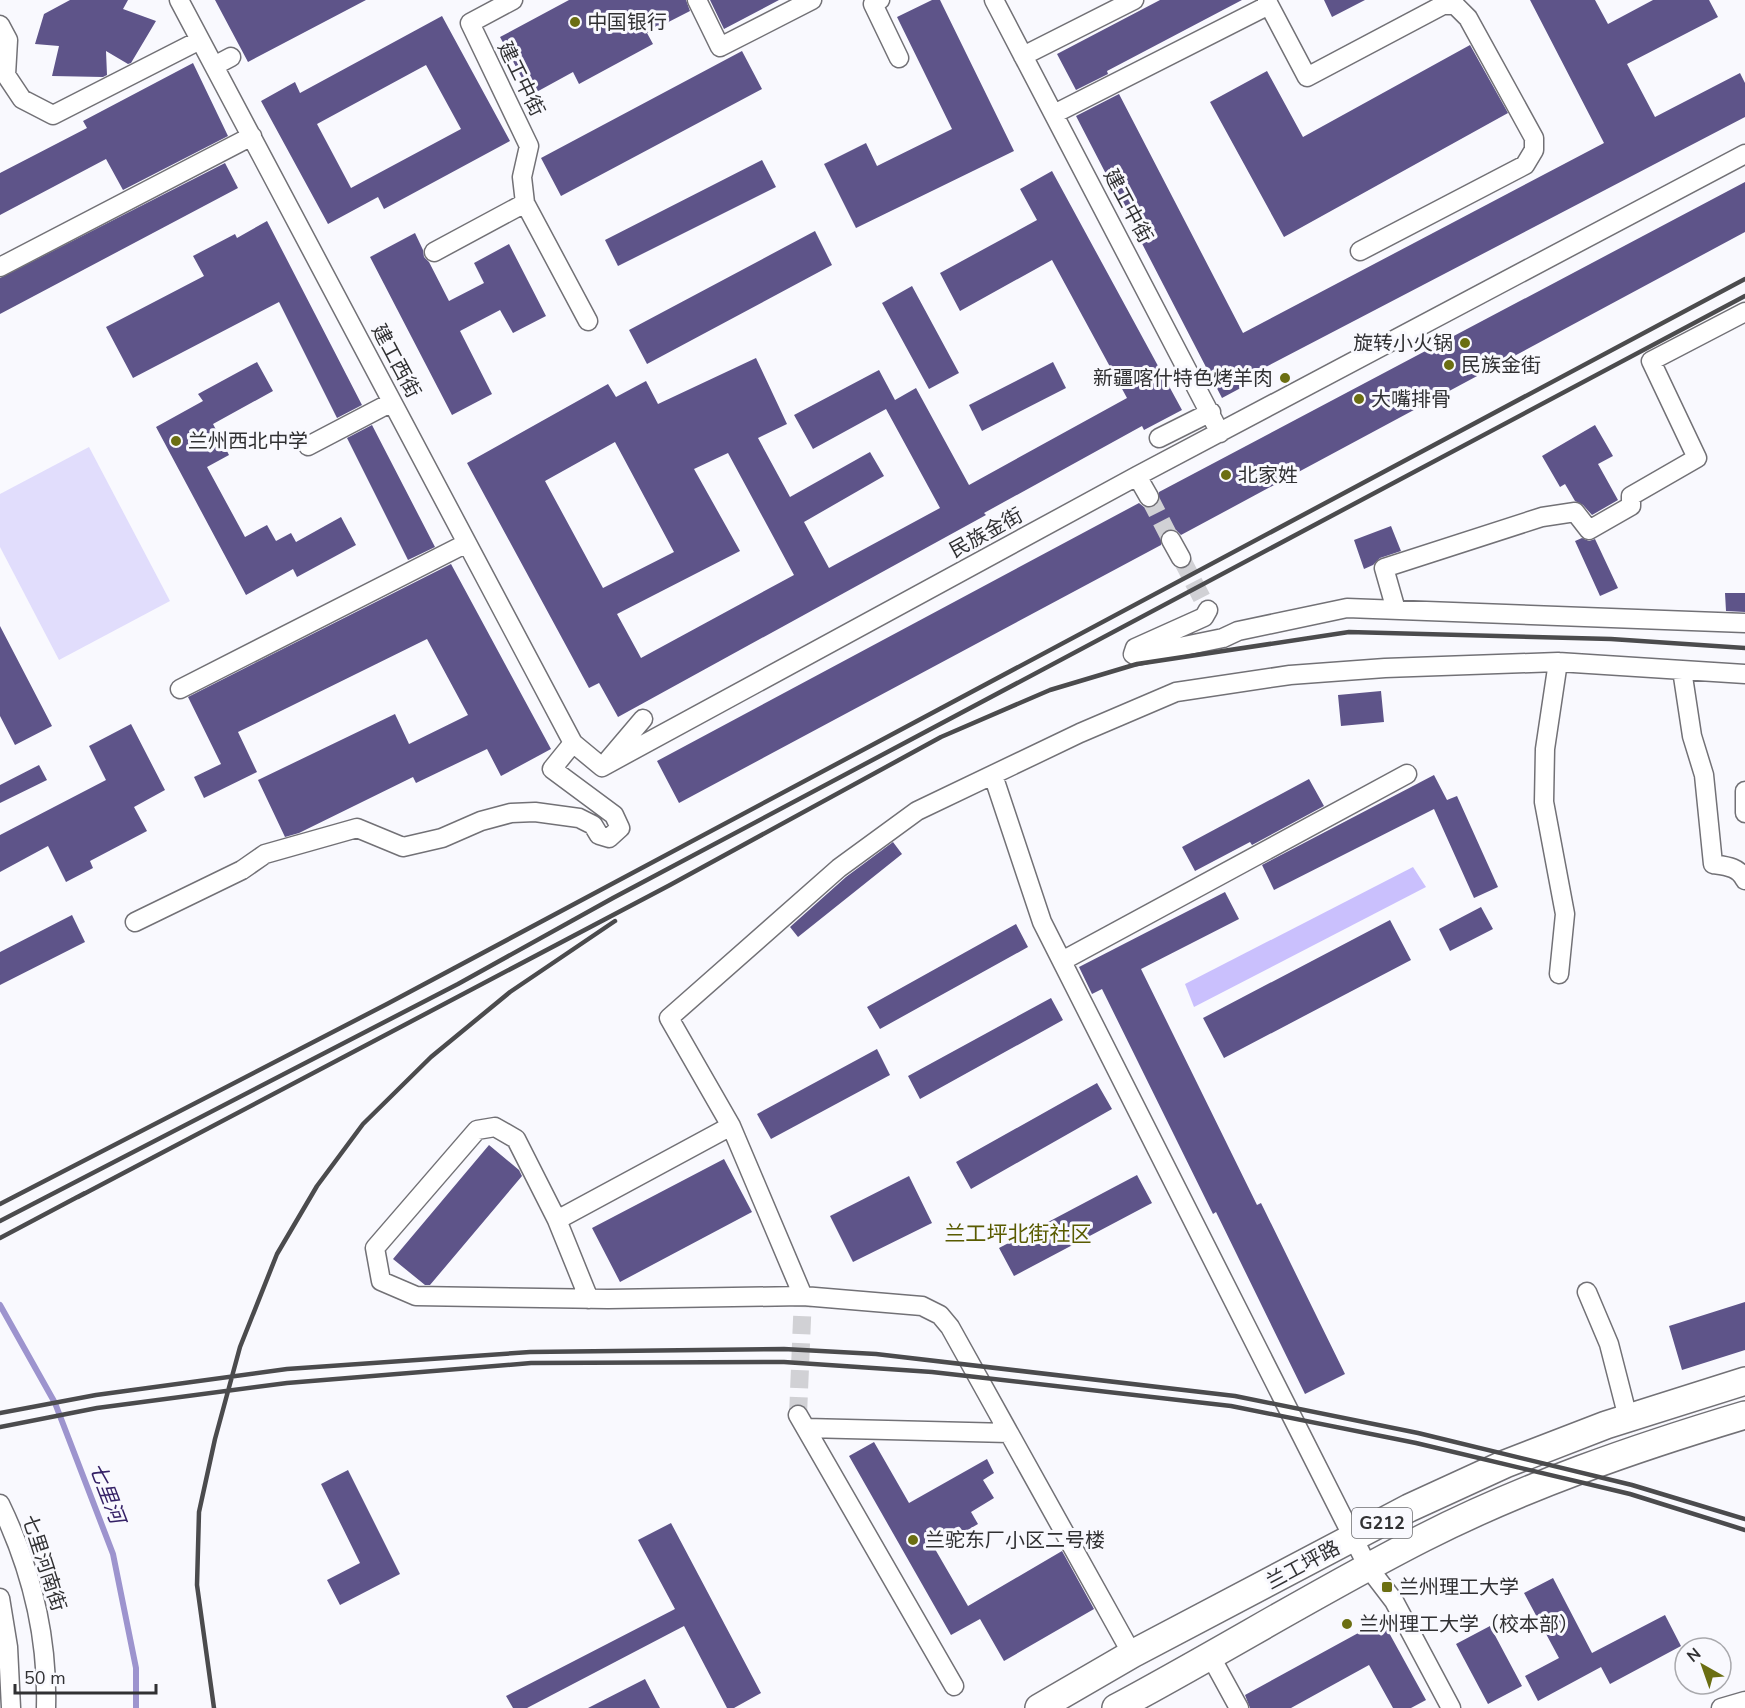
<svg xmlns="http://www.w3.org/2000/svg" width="1745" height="1708" font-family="'Nunito Sans','Noto Sans SC',sans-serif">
<rect width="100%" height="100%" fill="#f9f9fe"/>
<path fill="#e1ddfc" d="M 89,447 L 170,601 L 59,660 L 0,547 L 0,494 Z"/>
<path fill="#cac0fd" d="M 1413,867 L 1426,887 L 1194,1007 L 1185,984 Z"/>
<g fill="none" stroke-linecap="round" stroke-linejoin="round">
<path stroke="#9d94ce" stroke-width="6" d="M 0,1305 L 55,1403 L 113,1554 L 136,1668 L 136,1708"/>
</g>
<path fill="#5e5489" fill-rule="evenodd" d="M 70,0 L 128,0 L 123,9 L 156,21 L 131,63 L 128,64 L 106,51 L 107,75 L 103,77 L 52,76 L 59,46 L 35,44 L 44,14 Z
M 215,0 L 366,0 L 248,62 Z
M 569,0 L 686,0 L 690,11 L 647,33 L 653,44 L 579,84 L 573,72 L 531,95 L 500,37 Z
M 710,0 L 779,0 L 724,29 Z
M 932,0 L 940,0 L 1014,151 L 856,228 L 824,164 L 866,143 L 877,166 L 952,129 L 897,17 Z
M 1160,0 L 1242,0 L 1107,71 L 1108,74 L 1076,90 L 1057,54 Z
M 1324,0 L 1365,0 L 1332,17 Z
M 1530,0 L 1595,0 L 1608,24 L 1653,0 L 1709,0 L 1718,17 L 1627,64 L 1655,117 L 1740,73 L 1745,83 L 1745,117 L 1262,369 L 1265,375 L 1222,398 L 1076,116 L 1119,94 L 1243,333 L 1604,143 Z
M 442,16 L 510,141 L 384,209 L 378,197 L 328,224 L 261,101 L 295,82 L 300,93 ZM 426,65 L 461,129 L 351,188 L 317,124 Z
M 1470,45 L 1508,113 L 1284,237 L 1210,102 L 1267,71 L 1303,137 Z
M 742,51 L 762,89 L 561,196 L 541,158 Z
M 193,63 L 228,136 L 123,190 L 106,159 L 0,215 L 0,173 L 87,128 L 83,121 Z
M 762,160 L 776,187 L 618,266 L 605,240 Z
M 225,163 L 238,188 L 0,314 L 0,278 Z
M 1052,171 L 1182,410 L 1144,430 L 1142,426 L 984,513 L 986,515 L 618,717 L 599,683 L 589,688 L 467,463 L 608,384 L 616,397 L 646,381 L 658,404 L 756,358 L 787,424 L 758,438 L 790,497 L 870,452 L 884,476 L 804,522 L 829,568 L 940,508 L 886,409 L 813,449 L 794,415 L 879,370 L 895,400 L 916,388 L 969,485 L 1127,398 L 1052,260 L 960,311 L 940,273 L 1037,220 L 1020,189 ZM 615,442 L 674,552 L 603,588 L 545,481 ZM 728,453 L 794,575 L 641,658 L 617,614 L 740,551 L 694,469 Z
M 1745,182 L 1745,232 L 1181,535 L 1176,530 L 1166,530 L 1161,535 L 1161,545 L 679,803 L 657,761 L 1139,503 L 1144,507 L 1154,507 L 1159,502 L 1159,492 Z
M 267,221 L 362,405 L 337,418 L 279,302 L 133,378 L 106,327 L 204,276 L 193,256 L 235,234 L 237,238 Z
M 815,231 L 832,265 L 647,364 L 629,330 Z
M 415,233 L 423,250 L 424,257 L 429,262 L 449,301 L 484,283 L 474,263 L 509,244 L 546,316 L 513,333 L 500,310 L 460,331 L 492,394 L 452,415 L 370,257 Z
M 912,286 L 959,373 L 929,389 L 882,303 Z
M 257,362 L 273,391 L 213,424 L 229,455 L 207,467 L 245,537 L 267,525 L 276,541 L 291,533 L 296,542 L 341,517 L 356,545 L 297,577 L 293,569 L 246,595 L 156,427 L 203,401 L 198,394 Z
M 1053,362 L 1066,388 L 982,431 L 969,405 Z
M 372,425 L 435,547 L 408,560 L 347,438 Z
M 1595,425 L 1613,456 L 1598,464 L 1618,500 L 1592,515 L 1583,505 L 1575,501 L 1565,484 L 1560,487 L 1542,456 Z
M 1391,526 L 1401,551 L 1380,558 L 1373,565 L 1364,569 L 1354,540 Z
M 1582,538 L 1589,541 L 1595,539 L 1618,588 L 1600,596 L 1575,541 Z
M 451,564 L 551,749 L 501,776 L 487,749 L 416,783 L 413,777 L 299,833 L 285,837 L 258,780 L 395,714 L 409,744 L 468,715 L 427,639 L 238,732 L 257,772 L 204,798 L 194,777 L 221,764 L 188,697 Z
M 1725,593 L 1745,593 L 1745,612 L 1726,611 Z
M 0,626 L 52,726 L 15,745 L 0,716 Z
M 1381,691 L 1384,722 L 1341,726 L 1338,695 Z
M 131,724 L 165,790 L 134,807 L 147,831 L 90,861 L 93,868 L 66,882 L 48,846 L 0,872 L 0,835 L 106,780 L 89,746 Z
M 39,765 L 47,780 L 0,803 L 0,785 Z
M 1434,775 L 1447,800 L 1457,796 L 1498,887 L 1474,898 L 1434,809 L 1274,890 L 1262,865 Z
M 1309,779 L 1324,806 L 1252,845 L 1250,842 L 1195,871 L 1182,847 Z
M 893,842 L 902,854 L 798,937 L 790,927 L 846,877 Z
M 1225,892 L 1239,919 L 1141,969 L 1257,1205 L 1261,1203 L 1345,1374 L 1305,1394 L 1216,1212 L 1213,1214 L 1102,989 L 1092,994 L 1079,967 Z
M 1481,907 L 1493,929 L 1450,951 L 1439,929 Z
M 72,915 L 85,942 L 0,985 L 0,952 Z
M 1390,920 L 1411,960 L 1224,1058 L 1203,1018 Z
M 1016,924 L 1028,947 L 880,1029 L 867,1007 Z
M 1051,998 L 1063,1020 L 920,1099 L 908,1076 Z
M 877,1049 L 890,1075 L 771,1139 L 757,1114 Z
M 1097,1083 L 1112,1109 L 971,1189 L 956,1162 Z
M 489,1145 L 519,1170 L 522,1176 L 430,1285 L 425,1285 L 393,1259 Z
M 724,1159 L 752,1212 L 620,1282 L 592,1228 Z
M 1137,1175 L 1152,1203 L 1014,1276 L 999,1248 Z
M 909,1176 L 932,1223 L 853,1262 L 830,1216 Z
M 1745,1302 L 1745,1350 L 1682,1370 L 1669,1326 Z
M 874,1442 L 909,1503 L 987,1459 L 994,1473 L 983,1480 L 994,1498 L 971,1512 L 978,1524 L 935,1549 L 968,1606 L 1062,1551 L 1094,1609 L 1004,1661 L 980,1619 L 951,1635 L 849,1456 Z
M 348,1470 L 400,1574 L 340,1605 L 327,1580 L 360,1563 L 321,1484 Z
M 671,1523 L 761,1693 L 734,1708 L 727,1708 L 684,1626 L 527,1708 L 513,1708 L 506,1696 L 675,1609 L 638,1540 Z
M 1553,1578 L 1592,1653 L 1665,1615 L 1681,1646 L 1610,1684 L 1601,1667 L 1538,1701 L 1525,1676 L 1559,1658 L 1524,1593 Z
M 1382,1620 L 1426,1700 L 1411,1708 L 1393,1708 L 1369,1665 L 1291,1708 L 1250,1708 L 1245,1695 Z
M 1490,1626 L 1522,1686 L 1488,1704 L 1456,1644 Z
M 645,1679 L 660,1708 L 588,1708 Z"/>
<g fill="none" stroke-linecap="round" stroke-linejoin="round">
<path stroke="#d1d1d5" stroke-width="18" stroke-dasharray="18 9" stroke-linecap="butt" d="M 1149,497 L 1171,540
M 1181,558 L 1208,610
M 798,1415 L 803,1296"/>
<g stroke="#727176" stroke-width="21">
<path id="minor" d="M 179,0 L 573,743 L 602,767 L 1137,476 L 1745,154
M 513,0 L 470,23 L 529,146 L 522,177 L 525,203 L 588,321
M 697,0 L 720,47 L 812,0
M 880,0 L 873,4 L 899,58
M 994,0 L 1220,433
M 1269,5 L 1307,77 L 1443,5 L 1455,5 L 1468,18 L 1534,138 L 1534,150 L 1525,165 L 1360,251
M 0,25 L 8,40 L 6,75 L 22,99 L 53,115 L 200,40
M 1023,56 L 1134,0
M 214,66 L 231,57
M 1054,114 L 1269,5 L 1267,0
M 434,252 L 525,203
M 0,267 L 252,136
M 1159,438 L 1211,412
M 308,446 L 392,402
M 1137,476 L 1149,497
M 1171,540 L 1181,558
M 1208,610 L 1204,617 L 1135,648 L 1133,654 L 1136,656 L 1223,638 L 1238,631 L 1347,608 L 1745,623
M 1396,610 L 1384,568 L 1542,517 L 1575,512 L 1589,530 L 1631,506 L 1631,496 L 1697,458 L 1651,361 L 1745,312
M 1558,662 L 1545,749 L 1544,802 L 1565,914 L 1559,974
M 1682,670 L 1692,736 L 1704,775 L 1713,864 C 1727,866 1739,867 1745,880
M 180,689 L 467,543
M 609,759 L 643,719
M 993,775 L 1042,922 L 1368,1567 L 1394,1601 L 1451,1708
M 1745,791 L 1745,813
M 135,922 L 242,870 L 265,854 L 357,828 L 403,847 L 442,838 L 481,821 L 511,813 L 535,812 L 579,818 L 593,825 L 599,835 L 609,838 L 620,828 L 614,815 L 552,769 L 573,743
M 1062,961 L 1407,774
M 731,1126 L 557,1220 L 516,1139 L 495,1127 L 477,1130 L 375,1248 L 381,1281 L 416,1296 L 608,1299 L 803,1296
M 557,1220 L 589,1299
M 1587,1292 L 1609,1344 L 1628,1418
M 798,1415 L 954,1686
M 806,1428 L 1009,1433
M 0,1504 C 31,1568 48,1636 46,1708
M 0,1598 L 8,1647 L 11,1708
M 1132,1654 L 950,1327 L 940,1315 L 922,1306 L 803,1296 L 731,1126 L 669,1018 L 839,868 L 917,811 L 1080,733 L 1176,692 L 1290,675 L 1385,668 L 1558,662 L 1745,674
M 1211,1657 L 1239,1708
M 1721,1708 L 1745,1701"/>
</g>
<g stroke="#727176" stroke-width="30">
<path id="highway" d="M 1039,1708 L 1132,1654 L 1409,1508 L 1505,1464 L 1606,1425 L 1745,1381
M 1116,1708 C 1219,1653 1319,1591 1423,1538 C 1525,1486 1635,1448 1745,1415"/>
</g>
<use href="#minor" stroke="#fff" stroke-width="18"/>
<use href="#highway" stroke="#fff" stroke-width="27"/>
<path stroke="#4b4b4d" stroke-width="4.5" d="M 78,1197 L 670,885 L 941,737 L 1050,690 L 1137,664 L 1349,632 L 1611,639 L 1745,648
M 0,1204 L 387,1004 L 1745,279
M 0,1221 L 458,984 L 613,898 L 1745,296
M 0,1238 L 85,1193
M 0,1413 L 96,1395 L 287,1369 L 530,1352 L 784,1349 L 876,1354 L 1235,1396 L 1418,1433 L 1632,1485 L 1745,1519
M 0,1427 L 97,1408 L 287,1383 L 531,1363 L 784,1362 L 932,1372 L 1231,1406 L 1416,1443 L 1630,1494 L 1745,1530
M 214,1708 L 197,1585 L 199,1512 L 215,1439 L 240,1347 L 277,1254 L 317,1186 L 363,1124 L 431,1057 L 510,992 L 615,921"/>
</g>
<g fill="#6b6e12" stroke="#f9f9fe" stroke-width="2">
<circle cx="575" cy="22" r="6"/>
<circle cx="1465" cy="343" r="6"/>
<circle cx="1449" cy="365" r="6"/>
<circle cx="1285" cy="378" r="6"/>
<circle cx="1359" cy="399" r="6"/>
<circle cx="176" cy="441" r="6"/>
<circle cx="1226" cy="475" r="6"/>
<circle cx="913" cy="1540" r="6"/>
<rect x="1381" y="1581" width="12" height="12" rx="3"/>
<circle cx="1347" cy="1624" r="6"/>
</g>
<g text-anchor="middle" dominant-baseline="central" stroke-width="6" stroke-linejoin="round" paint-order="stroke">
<rect fill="#f9f9fe" stroke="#6d6d70" stroke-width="1.5" x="1352" y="1508" width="60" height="30" rx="4.5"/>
<g font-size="18" font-weight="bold" fill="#313133">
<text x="1382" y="1523">G212</text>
</g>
<g font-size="20" fill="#313133" stroke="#f9f9fe" text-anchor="start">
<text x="587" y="22">中国银行</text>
<text x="1453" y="343" text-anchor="end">旋转小火锅</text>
<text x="1461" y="365">民族金街</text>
<text x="1273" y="378" text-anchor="end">新疆喀什特色烤羊肉</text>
<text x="1371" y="399">大嘴排骨</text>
<text x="188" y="441">兰州西北中学</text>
<text x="1238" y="475">北家姓</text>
<text x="925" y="1540">兰驼东厂小区二号楼</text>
<text x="1399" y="1587">兰州理工大学</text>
<text x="1359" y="1624">兰州理工大学（校本部）</text>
</g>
<g font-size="20" fill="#313133" stroke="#f9f9fe">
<text transform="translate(521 79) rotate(64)">建工中街</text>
<text transform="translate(1128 206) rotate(62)">建工中街</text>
<text transform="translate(396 361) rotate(62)">建工西街</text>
<text transform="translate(986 533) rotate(-29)">民族金街</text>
<text transform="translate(44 1563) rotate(72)">七里河南街</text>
<text transform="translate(1303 1565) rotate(-28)">兰工坪路</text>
</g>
<g font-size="21" fill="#595b01" stroke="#f9f9fe">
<text x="1018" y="1234">兰工坪北街社区</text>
</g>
<g font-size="21" font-style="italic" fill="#352166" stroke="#f9f9fe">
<text transform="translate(107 1493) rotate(69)">七里河</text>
</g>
</g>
<g transform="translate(1703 1666) rotate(320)"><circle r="28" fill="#f9f9fe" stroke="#a9a9ad" stroke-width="1.5"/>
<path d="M0-4.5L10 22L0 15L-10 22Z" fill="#6b6e12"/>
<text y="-9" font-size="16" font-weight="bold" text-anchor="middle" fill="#313133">N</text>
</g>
<path d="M15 1684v9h141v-9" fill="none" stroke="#313133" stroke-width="3"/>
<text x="24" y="1684" font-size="18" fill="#313133" stroke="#f9f9fe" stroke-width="4.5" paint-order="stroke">50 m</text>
</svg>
